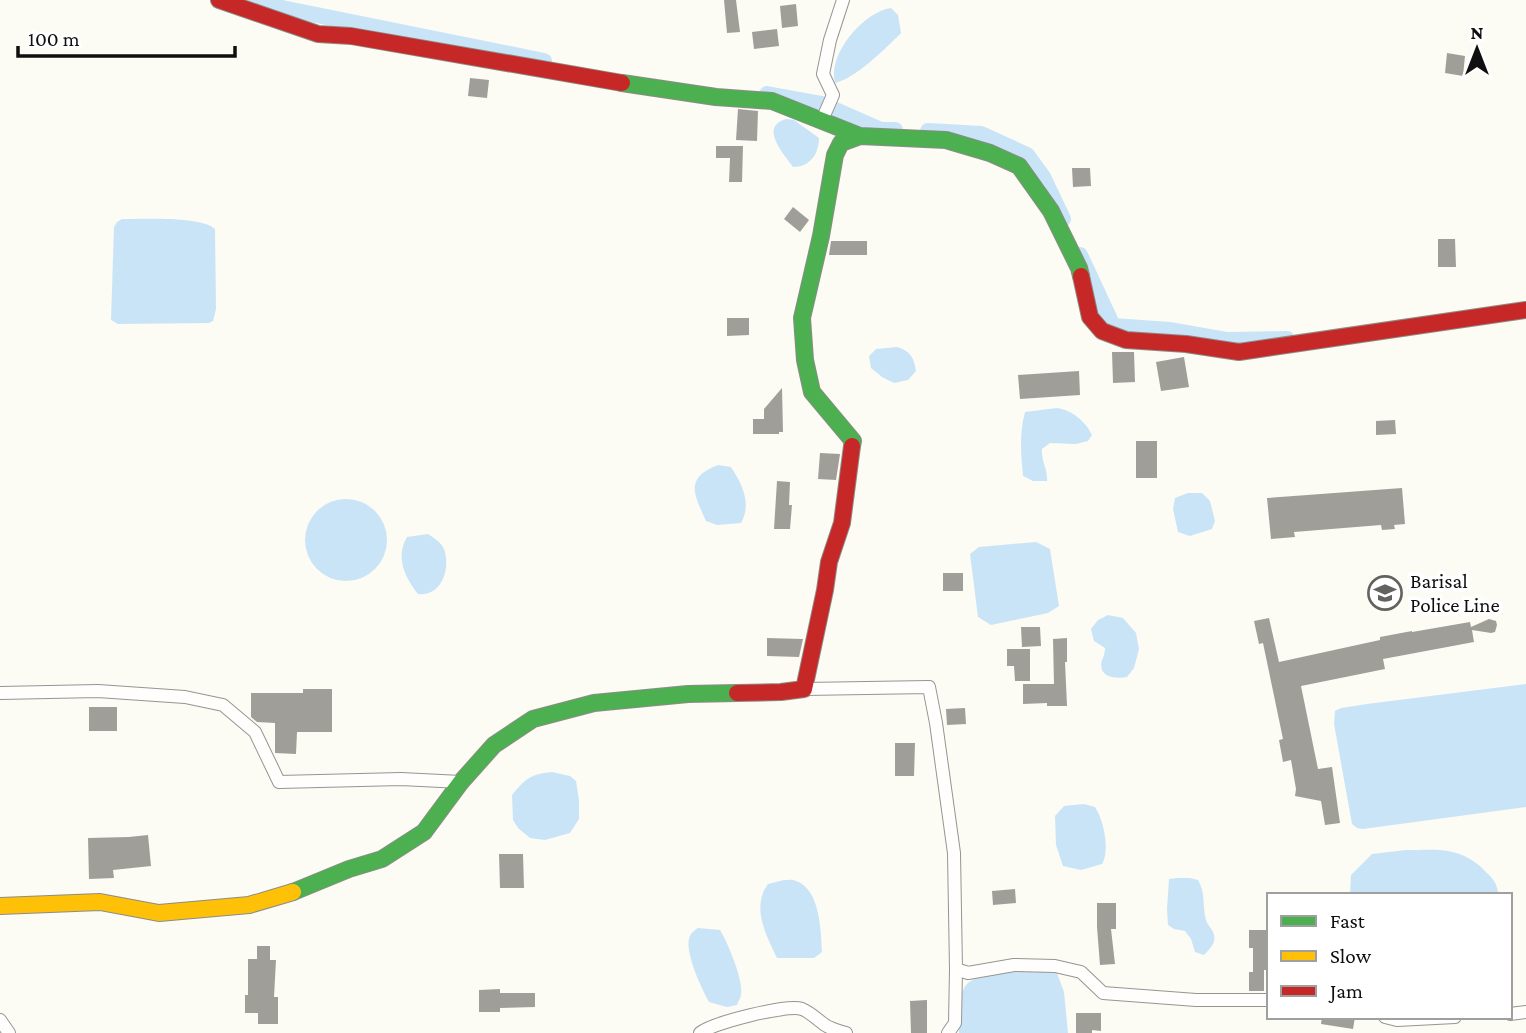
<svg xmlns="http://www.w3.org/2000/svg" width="1526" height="1033" font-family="'Crimson Pro',serif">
<rect width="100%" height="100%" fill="#fcfbf4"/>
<path fill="#cae4f7" d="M 891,8 L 898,15 L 901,33 C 885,49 856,78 835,83 C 827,55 863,12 891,8 Z
M 786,119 L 794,120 L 819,138 C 819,154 810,167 793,167 C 783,153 759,127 786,119 Z
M 122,219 C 142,219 202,216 215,229 L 216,309 L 213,321 L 209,323 L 118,324 L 111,320 L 114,227 L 117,222 Z
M 897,347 C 910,351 914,357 916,371 L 908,380 L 894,383 L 882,377 L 871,368 L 869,356 L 876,349 Z
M 1057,408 C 1072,410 1086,422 1092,435 L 1088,441 L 1076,444 L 1050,443 L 1042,449 C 1041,461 1048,470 1047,481 L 1033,481 L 1023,476 C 1021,454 1019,434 1025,412 Z
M 718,465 L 731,467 C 742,484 752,503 741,523 L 717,525 L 706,521 C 694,494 684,478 718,465 Z
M 1188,493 L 1202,493 L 1210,501 L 1215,521 L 1212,529 L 1190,536 L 1178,532 L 1173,509 L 1175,498 Z
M305 540a41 41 0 1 1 82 0a41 41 0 1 1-82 0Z
M 428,534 C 434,538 441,542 444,549 C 451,568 442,597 418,594 C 405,578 395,557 407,537 Z
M 1036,542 L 1050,549 L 1059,606 L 1048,613 L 991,625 L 978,617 L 970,554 L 979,547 Z
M 1108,615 L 1123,618 L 1136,633 L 1139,649 L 1134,668 L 1127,677 C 1115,679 1097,677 1102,660 C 1104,656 1105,652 1105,648 L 1094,641 L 1091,629 L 1098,620 Z
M 1526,684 L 1526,807 L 1363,829 L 1357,828 L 1352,824 L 1334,724 L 1335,711 L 1341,708 L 1367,704 Z
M 552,772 L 570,776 L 576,781 L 579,800 L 579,819 L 570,833 L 545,840 L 530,838 L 518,828 L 513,820 L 512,795 C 526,778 531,774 552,772 Z
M 1084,804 L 1095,807 C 1104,820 1110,851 1102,864 L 1081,870 L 1063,866 L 1056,845 L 1055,816 L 1064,806 Z
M 1406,850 C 1436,850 1457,846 1481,867 C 1492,878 1496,880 1499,895 L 1350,895 L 1351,875 L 1372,854 Z
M 1177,878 L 1190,878 L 1198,880 C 1206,894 1202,905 1206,920 C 1207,925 1213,929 1214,935 C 1216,943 1210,949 1204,955 L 1195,952 L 1191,939 L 1185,931 L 1174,929 L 1168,925 L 1167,909 L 1169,879 Z
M 784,880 C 788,880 792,879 796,881 C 820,889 821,930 822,952 L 814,958 L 777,958 C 766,935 751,907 768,884 Z
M 698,928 L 720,930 C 727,941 744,981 741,994 C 741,998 738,1001 737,1005 L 727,1007 L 709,1002 C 702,989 683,950 690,936 C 691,933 695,930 698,928 Z
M 1021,968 L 1046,970 L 1057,973 L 1064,992 L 1068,1033 L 959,1033 C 959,1020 957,994 967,984 C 976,974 1008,971 1021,968 Z"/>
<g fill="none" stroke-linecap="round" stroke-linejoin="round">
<path stroke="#cae4f7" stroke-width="16" d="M 256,0 L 282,8 L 544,61
M 767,94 L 822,104 L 881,130 L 895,130
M 928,131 L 981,134 L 1027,155 L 1043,177 L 1063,219
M 1080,255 L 1113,326 L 1169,330 L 1226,340 L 1287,339"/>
</g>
<path fill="#a09e99" d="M 724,0 L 736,0 L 740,32 L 727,33 Z
M 796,4 L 798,26 L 782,28 L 780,6 Z
M 777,29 L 779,46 L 754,49 L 752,32 Z
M 1447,53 L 1465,56 L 1463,76 L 1445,73 Z
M 470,78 L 489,80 L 487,98 L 468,96 Z
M 738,109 L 758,111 L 757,141 L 736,140 Z
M 716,146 L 743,146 L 742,182 L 729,182 L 730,158 L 716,158 Z
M 1072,168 L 1090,168 L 1091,186 L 1073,187 Z
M 793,207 L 809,220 L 800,232 L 784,219 Z
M 1438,239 L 1455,239 L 1456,267 L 1438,267 Z
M 831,241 L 867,241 L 867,255 L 829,255 Z
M 727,318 L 749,318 L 749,335 L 727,336 Z
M 1112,352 L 1134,352 L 1135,382 L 1113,383 Z
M 1184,357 L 1189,387 L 1161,391 L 1156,362 Z
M 1079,371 L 1080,395 L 1020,399 L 1018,375 Z
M 782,388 L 783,432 L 779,432 L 779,434 L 753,434 L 753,419 L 764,419 L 764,409 Z
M 1395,420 L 1396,434 L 1376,435 L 1376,421 Z
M 1136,441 L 1157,441 L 1157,478 L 1136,478 Z
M 820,453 L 840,454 L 836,480 L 818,479 Z
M 777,481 L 790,482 L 789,505 L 792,505 L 790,529 L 774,529 Z
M 1402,488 L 1405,524 L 1394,525 L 1395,529 L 1382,530 L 1381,525 L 1294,532 L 1295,537 L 1271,539 L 1267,498 Z
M 943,573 L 963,573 L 963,591 L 943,591 Z
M 1269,618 L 1279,662 L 1380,640 L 1380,637 L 1412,631 L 1412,632 L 1470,622 L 1471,627 L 1489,619 L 1496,621 L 1497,625 L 1495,632 L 1491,633 L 1472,630 L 1474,642 L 1383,659 L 1385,669 L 1301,686 L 1318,769 L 1332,767 L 1340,823 L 1325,825 L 1321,801 L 1295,796 L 1296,789 L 1291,760 L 1283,762 L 1279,740 L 1283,739 L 1263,643 L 1259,644 L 1254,621 Z
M 1021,627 L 1040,627 L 1041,646 L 1022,647 Z
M 767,638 L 803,639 L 799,657 L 767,656 Z
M 1067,638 L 1067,662 L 1065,662 L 1067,706 L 1047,706 L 1047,703 L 1023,704 L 1023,684 L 1054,684 L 1053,639 Z
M 1007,649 L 1030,649 L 1030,681 L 1015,681 L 1014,666 L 1007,666 Z
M 303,689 L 332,689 L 332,732 L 297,732 L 296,754 L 275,753 L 275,723 L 257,722 L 251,717 L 251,693 L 303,693 Z
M 89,707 L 117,707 L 117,731 L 89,731 Z
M 965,708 L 966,724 L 947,725 L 946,709 Z
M 895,743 L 915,743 L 914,776 L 895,776 Z
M 148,835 L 151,866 L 113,870 L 114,878 L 89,879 L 88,838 L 129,837 Z
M 499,854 L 523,854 L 524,888 L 500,888 Z
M 1015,889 L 1016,903 L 993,905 L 992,891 Z
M 1097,903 L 1116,903 L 1116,929 L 1111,929 L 1115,964 L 1100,965 L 1097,927 Z
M 1249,930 L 1268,930 L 1268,948 L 1266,948 L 1266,970 L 1264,970 L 1264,991 L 1249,991 L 1249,972 L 1253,972 L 1253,948 L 1249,948 Z
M 257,946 L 270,946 L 270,960 L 276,960 L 274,997 L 278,997 L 278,1024 L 258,1024 L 258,1013 L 245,1013 L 245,995 L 248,995 L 248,959 L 257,959 Z
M 500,989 L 500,993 L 535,993 L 535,1007 L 500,1008 L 500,1012 L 479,1012 L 479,990 Z
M 927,1000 L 927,1033 L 911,1033 L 910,1001 Z
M 1076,1013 L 1101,1013 L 1101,1031 L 1092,1030 L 1092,1033 L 1076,1033 Z
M 1322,1017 L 1355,1017 L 1353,1029 L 1321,1024 Z"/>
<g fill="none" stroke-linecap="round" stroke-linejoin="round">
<g stroke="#969592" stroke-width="14">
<path id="street" d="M 822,120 L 833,95 L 823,74 L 830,40 L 843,0
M 804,689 L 929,687 L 936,723 L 954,853 L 956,969 L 968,973 L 1014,965 L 1055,966 L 1081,972 L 1103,993 L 1196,1000 L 1269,1000
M 0,693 L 98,691 L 185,697 L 223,705 L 255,732 L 279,782 L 401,779 L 461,782
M 1510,1014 L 1526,1012
M 1385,1017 L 1397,1020 L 1455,1017
M 0,1020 L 9,1033
M 700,1033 C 712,1023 787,1004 802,1009 C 810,1012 818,1020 825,1025 C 831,1029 839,1031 846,1033
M 948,1033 L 955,1023 L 956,969"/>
</g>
<g stroke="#8c8c89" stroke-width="18">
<path id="fast" d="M 622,83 L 716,97 L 772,101 L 860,136 L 946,140 L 990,153 L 1019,166 L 1051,211 L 1079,268 L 1081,276
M 852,446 L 853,441 L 812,392 L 805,360 L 802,318 L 821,236 L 835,155 L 841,143 L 860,136
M 293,892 L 349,869 L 382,859 L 424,832 L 461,782 L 494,745 L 533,719 L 594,703 L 688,694 L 737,693"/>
</g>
<g stroke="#8c8c89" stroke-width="18">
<path id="slow" d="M 0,906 L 100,902 L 159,913 L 249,905 L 293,892"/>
</g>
<g stroke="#8c8c89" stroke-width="18">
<path id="jam" d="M 219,0 L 318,34 L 351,36 L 622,83
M 1081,276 L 1090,317 L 1102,331 L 1126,340 L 1186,344 L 1239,352 L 1526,310
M 737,693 L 781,692 L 804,689 L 825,590 L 829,562 L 842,523 L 852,446"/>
</g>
<use href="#street" stroke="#fffefd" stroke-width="12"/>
<use href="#fast" stroke="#4caf50" stroke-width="16"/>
<use href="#slow" stroke="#ffc107" stroke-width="16"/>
<use href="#jam" stroke="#c62828" stroke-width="16"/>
</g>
<defs>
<g id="school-ring" transform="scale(1.75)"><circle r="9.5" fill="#fff" stroke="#62625f" stroke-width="1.5"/><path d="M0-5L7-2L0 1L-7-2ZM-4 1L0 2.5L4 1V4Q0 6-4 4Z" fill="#62625f"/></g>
</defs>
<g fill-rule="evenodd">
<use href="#school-ring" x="1385" y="593"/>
</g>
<g text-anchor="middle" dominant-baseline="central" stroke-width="7" stroke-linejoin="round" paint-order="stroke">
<g font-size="21" fill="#0f0f0f" stroke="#fff" text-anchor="start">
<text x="1410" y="581">Barisal<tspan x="1410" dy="24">Police Line</tspan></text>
</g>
</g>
<rect x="1267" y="893" width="245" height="126" fill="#ffffff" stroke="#9f9f9f" stroke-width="2"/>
<rect x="1281" y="916" width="35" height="10" fill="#4caf50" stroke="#9f9f9f" stroke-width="2"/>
<text x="1330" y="928" font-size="21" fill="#0f0f0f">Fast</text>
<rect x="1281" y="951" width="35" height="10" fill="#ffc107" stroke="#9f9f9f" stroke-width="2"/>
<text x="1330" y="963" font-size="21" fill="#0f0f0f">Slow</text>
<rect x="1281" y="986" width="35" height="10" fill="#c62828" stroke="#9f9f9f" stroke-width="2"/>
<text x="1330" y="998" font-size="21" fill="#0f0f0f">Jam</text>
<g transform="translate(1477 49)" stroke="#ffffff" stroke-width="5" paint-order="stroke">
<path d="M0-5L12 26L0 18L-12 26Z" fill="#0f0f0f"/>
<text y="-10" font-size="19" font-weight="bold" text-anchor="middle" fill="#0f0f0f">N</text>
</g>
<path d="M18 46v10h217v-10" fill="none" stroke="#0f0f0f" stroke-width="3.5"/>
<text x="28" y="46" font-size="21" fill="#0f0f0f" stroke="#ffffff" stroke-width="5" paint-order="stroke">100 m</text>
</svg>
